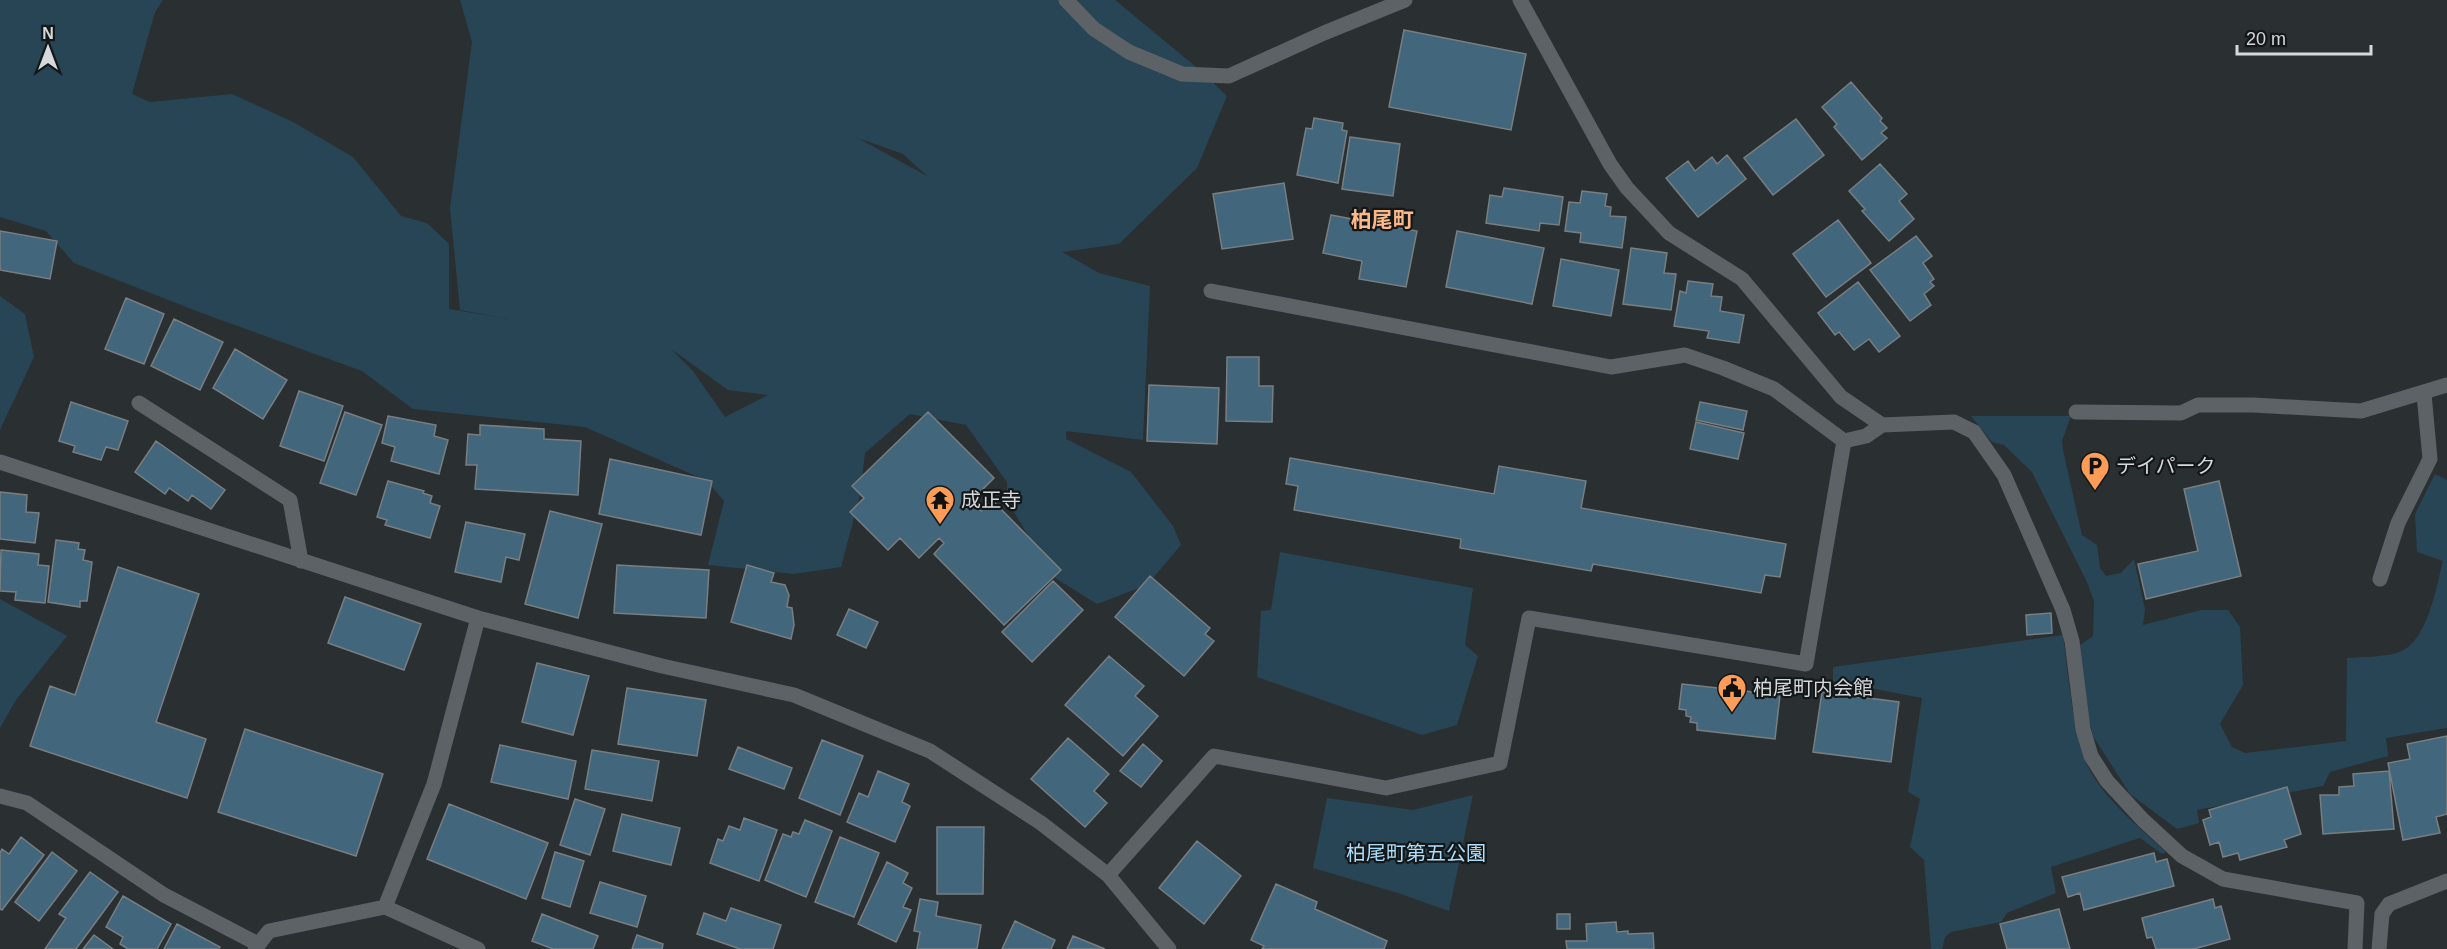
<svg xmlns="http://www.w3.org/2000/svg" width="2447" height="949" font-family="Arial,'Noto Sans JP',sans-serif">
<rect width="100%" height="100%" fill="#2a2f32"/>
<path fill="#284555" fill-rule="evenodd" d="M 0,0 L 163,0 L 155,12 L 132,94 L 150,102 L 232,94 L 293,122 L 353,157 L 401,216 L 427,223 L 449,244 L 449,309 L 509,319 L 460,310 L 450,208 L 472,42 L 460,0 L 1115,0 L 1201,71 L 1227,96 L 1197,168 L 1119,244 L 1062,252 L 1099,273 L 1150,286 L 1143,440 L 1066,431 L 1066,439 L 1131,472 L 1173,526 L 1181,545 L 1147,585 L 1097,604 L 1052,576 L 1007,500 L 1007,482 L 966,425 L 910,414 L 865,453 L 860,495 L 841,567 L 794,574 L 708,565 L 724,501 L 707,481 L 585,427 L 413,409 L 362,371 L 199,312 L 74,263 L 46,231 L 0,217 ZM 855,137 L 903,154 L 927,176 L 856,137 ZM 671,349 L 728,390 L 768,395 L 725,417 L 693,371 Z
M 0,296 L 25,314 L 34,357 L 0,430 Z
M 1971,416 L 2071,416 L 2062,441 L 2063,450 L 2082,535 L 2097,545 L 2100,568 L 2106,576 L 2121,573 L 2134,559 L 2145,609 L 2143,625 L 2201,610 L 2228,610 L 2240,627 L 2243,685 L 2220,724 L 2232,747 L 2245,753 L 2346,741 L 2347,658 C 2360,657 2390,657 2402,651 C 2428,638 2436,588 2443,561 L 2417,552 L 2415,514 L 2435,474 L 2447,480 L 2447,728 L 2386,738 L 2388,756 L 2330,772 L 2323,786 L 2197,810 L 2199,823 L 2177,829 L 2130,794 L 2093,736 L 2087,711 L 2080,645 L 2093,636 L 2094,601 L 2087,582 L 2032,472 L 2004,445 L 1992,442 Z
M 1280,552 L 1473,588 L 1465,645 L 1478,656 L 1457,725 L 1422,735 L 1257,677 L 1261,611 L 1271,610 Z
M 0,599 L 67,636 L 16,700 L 0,728 Z
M 2063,635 C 2068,670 2073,737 2088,767 C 2106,801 2138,826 2166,852 L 2162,854 L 2140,838 L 2051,867 L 2056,893 L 2007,913 L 2001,922 L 1951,932 L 1945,937 L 1942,949 L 1931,949 L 1924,860 L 1910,847 L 1920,799 L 1908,792 L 1922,698 L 1833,681 L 1833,667 Z
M 1473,795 L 1449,911 L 1398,893 L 1313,868 L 1327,798 L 1413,810 Z"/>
<path fill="#42667b" stroke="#787e81" stroke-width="1.5" d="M 1404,30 L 1526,54 L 1511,130 L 1389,107 Z
M 1851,82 L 1882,118 L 1880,121 L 1887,128 L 1881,133 L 1887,138 L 1862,160 L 1834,127 L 1837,124 L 1822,107 Z
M 1314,118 L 1343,123 L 1342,130 L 1347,131 L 1338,183 L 1297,175 L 1306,128 L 1312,129 Z
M 1796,119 L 1824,155 L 1773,195 L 1744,158 Z
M 1350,137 L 1400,144 L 1393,196 L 1342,189 Z
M 1727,155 L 1746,179 L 1698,217 L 1666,178 L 1688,161 L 1695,171 L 1712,157 L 1717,164 Z
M 1880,164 L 1907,194 L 1899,201 L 1914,219 L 1889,241 L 1862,211 L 1865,209 L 1849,191 Z
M 1284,183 L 1293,239 L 1222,249 L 1213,194 Z
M 1504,188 L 1563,197 L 1559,225 L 1540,223 L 1539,231 L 1486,223 L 1490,195 L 1502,197 Z
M 1582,191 L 1607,194 L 1605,206 L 1611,207 L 1610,216 L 1626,217 L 1622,248 L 1580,242 L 1581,233 L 1565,231 L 1569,202 L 1580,203 Z
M 1331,215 L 1417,231 L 1406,287 L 1359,279 L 1362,261 L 1323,253 Z
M 1838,220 L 1871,263 L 1826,297 L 1793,254 Z
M 0,231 L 57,241 L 50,279 L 0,270 Z
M 1457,231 L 1544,248 L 1532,304 L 1446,287 Z
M 1916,236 L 1932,256 L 1923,263 L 1934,279 L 1930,282 L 1934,286 L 1924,294 L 1931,305 L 1910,321 L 1870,270 Z
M 1631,248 L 1667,253 L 1664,273 L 1676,274 L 1671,310 L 1623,304 Z
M 1561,259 L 1619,270 L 1611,316 L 1553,306 Z
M 1688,281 L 1713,284 L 1711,296 L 1722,297 L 1720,311 L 1744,315 L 1739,343 L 1707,338 L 1709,331 L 1674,326 L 1680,291 L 1686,293 Z
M 1858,282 L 1900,336 L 1879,352 L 1869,339 L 1854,350 L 1839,332 L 1835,335 L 1818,313 Z
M 126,298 L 164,314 L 144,364 L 105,349 Z
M 174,319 L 223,342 L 200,390 L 151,366 Z
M 235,349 L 287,380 L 263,419 L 213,388 Z
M 1227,357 L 1259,357 L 1259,386 L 1273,386 L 1272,422 L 1226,421 Z
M 1149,385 L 1219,388 L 1217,444 L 1147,441 Z
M 299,391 L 343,406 L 324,461 L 280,446 Z
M 71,402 L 128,421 L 118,450 L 106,447 L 101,460 L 73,452 L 75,446 L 59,441 Z
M 1700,402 L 1747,411 L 1743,430 L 1696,420 Z
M 345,412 L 382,425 L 356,495 L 320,483 Z
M 928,412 L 994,478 L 971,501 L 981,511 L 992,500 L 1061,570 L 1004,625 L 934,554 L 944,543 L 939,538 L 919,558 L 900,538 L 888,550 L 850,512 L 864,498 L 852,486 Z
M 388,416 L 436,425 L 434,436 L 448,440 L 439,474 L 391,461 L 395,447 L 382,443 Z
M 1696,422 L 1744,433 L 1738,459 L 1690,449 Z
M 480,425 L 544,429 L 544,439 L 581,441 L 578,495 L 475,489 L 477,465 L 466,465 L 468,434 L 480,435 Z
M 156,441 L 225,490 L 211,509 L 192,495 L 188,501 L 169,488 L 165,494 L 135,472 Z
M 1290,458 L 1494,494 L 1499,466 L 1586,481 L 1581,508 L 1786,544 L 1780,577 L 1765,575 L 1761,593 L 1593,564 L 1591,571 L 1460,548 L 1461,539 L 1294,510 L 1298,486 L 1286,484 Z
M 610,459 L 712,481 L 701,535 L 599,514 Z
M 388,481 L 424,491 L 423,493 L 432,496 L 430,503 L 440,506 L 430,538 L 385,525 L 387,520 L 377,517 Z
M 2219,481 L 2241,576 L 2146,599 L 2138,564 L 2198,551 L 2184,489 Z
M 0,492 L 27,495 L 26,512 L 39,513 L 35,543 L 0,539 Z
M 550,511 L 602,524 L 578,618 L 525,604 Z
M 466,522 L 525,534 L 519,560 L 506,557 L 501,582 L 455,572 Z
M 56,540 L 79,543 L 78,549 L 85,550 L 83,560 L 92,562 L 87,601 L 80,601 L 80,607 L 48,602 Z
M 1,550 L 39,554 L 38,565 L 49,566 L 45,603 L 15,600 L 16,592 L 0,591 Z
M 617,565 L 709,570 L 706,618 L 614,613 Z
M 747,565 L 774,573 L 771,582 L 785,585 L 789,595 L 787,607 L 792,608 L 794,625 L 791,639 L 731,622 Z
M 118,567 L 199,594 L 156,722 L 206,739 L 187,798 L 30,746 L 50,686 L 75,695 Z
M 1150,576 L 1210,628 L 1205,634 L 1214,641 L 1184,676 L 1115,617 Z
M 1053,581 L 1083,610 L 1032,662 L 1002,632 Z
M 345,597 L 421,624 L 404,670 L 328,643 Z
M 849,609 L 878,622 L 866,648 L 837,635 Z
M 2051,613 L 2052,633 L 2027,635 L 2026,615 Z
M 1109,656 L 1144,686 L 1135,696 L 1158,716 L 1123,756 L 1065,705 Z
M 537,663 L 589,676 L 573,735 L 522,722 Z
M 1682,684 L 1780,695 L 1775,739 L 1697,730 L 1697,723 L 1690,722 L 1691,717 L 1686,716 L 1686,710 L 1679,709 Z
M 627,688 L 706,700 L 697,756 L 618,744 Z
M 1822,692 L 1899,702 L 1891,762 L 1813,752 Z
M 245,729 L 383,774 L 356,856 L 218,812 Z
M 2447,736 L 2447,814 L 2436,817 L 2440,833 L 2403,840 L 2388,763 L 2410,759 L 2407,744 Z
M 1068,738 L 1109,774 L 1094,791 L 1107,803 L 1085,827 L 1031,779 Z
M 822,740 L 863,756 L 840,815 L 799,798 Z
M 1143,744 L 1162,761 L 1141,787 L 1120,771 Z
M 500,745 L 576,761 L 568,799 L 491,782 Z
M 738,747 L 792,768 L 784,789 L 729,769 Z
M 592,750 L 659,761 L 652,801 L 585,789 Z
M 878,771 L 909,784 L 902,802 L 910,806 L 895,842 L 847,822 L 859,793 L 868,797 Z
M 2389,771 L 2394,829 L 2323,834 L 2320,795 L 2339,795 L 2339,787 L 2354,786 L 2353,774 Z
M 2287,787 L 2301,834 L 2284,840 L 2287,847 L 2240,860 L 2238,853 L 2223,857 L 2219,842 L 2210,845 L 2203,820 L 2211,817 L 2209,810 Z
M 575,799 L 605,809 L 590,855 L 560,845 Z
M 449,804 L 548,843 L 526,899 L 427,859 Z
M 622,814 L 680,828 L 671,865 L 613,851 Z
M 744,818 L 777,830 L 759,881 L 710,863 L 718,839 L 723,841 L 729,826 L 740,830 Z
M 805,820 L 832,831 L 806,897 L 765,880 L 783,834 L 791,837 L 793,832 L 799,834 Z
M 937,827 L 984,827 L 983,894 L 937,894 Z
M 21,837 L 44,855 L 2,910 L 0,909 L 0,853 L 2,849 L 9,854 Z
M 840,837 L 879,853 L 854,917 L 815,902 Z
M 1197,841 L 1241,876 L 1204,924 L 1159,888 Z
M 52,852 L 77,871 L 39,921 L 15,902 Z
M 555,852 L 584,861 L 570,907 L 542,898 Z
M 2154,853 L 2156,862 L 2167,859 L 2174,886 L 2084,910 L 2080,893 L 2068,897 L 2062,877 Z
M 887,862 L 908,873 L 903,883 L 912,888 L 903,907 L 911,910 L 896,942 L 858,924 Z
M 90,872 L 118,892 L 76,949 L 45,949 L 66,918 L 59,914 Z
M 600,882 L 646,896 L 637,927 L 590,913 Z
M 1276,884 L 1317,902 L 1315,909 L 1387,941 L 1384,949 L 1262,949 L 1264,946 L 1251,940 Z
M 123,896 L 171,924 L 157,949 L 128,949 L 120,944 L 123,937 L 106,927 Z
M 920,899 L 938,902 L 936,916 L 981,925 L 977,949 L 917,949 L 920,932 L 914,931 Z
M 2213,899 L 2215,908 L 2221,906 L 2230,939 L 2194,949 L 2156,949 L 2152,937 L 2147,938 L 2142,918 Z
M 731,908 L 781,925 L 773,949 L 740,949 L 697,934 L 704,913 L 726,921 Z
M 2059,909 L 2070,949 L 2007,949 L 2000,924 Z
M 542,914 L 598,936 L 593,949 L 553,949 L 532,941 Z
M 1557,914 L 1570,914 L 1570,929 L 1557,929 Z
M 1015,921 L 1055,940 L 1051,949 L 1002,949 Z
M 1616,922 L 1617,932 L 1628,931 L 1628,934 L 1653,933 L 1654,949 L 1567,949 L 1566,941 L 1587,941 L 1586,924 Z
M 177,924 L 220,947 L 219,949 L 164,949 Z
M 94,935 L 113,949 L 83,949 Z
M 637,935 L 663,944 L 662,949 L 632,949 Z
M 1073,936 L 1105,949 L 1067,949 Z"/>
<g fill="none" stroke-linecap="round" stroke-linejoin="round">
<path stroke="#5d6266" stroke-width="15" d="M 1974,432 L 2004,475 L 2063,610 L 2072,641 L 2083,729 L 2091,756 L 2107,781 L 2143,820 L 2182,856 L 2223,879 L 2357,903 L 2355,949
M 2380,579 L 2398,523 L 2430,459 L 2424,394
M 2379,949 L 2382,914 L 2389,904 L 2447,881"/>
<path stroke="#5d6266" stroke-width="15" d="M 1066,0 L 1094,29 L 1129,52 L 1182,74 L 1229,76 L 1324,33 L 1405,0
M 1520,0 L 1610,164 L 1627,188 L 1669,233 L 1742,279 L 1841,397 L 1882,425 L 1954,422 L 1974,432
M 139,403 L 290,500 L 301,561
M 2076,412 L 2181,413 L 2198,405 L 2253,405 L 2361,411 L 2447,385
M 1844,441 L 1866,436 L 1882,425
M 0,462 L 478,618 L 662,666 L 794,695 L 930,751 L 1041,823 L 1108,875 L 1169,949
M 0,796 L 27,803 L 164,895 L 258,944
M 1108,875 L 1214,756 L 1386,788 L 1500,763 L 1529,618 L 1806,664 L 1844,441 L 1774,389 L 1723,368 L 1685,355 L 1611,367 L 1211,291
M 385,907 L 434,784 L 478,618
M 255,949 L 269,931 L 385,907 L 478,949"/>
</g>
<defs>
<g id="parking-pin" transform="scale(1.5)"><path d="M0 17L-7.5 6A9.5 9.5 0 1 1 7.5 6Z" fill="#fd9c57" stroke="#141718"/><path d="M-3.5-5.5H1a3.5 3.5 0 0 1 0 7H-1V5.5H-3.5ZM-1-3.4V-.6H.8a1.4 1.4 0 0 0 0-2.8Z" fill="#111"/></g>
<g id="temple-pin" transform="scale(1.5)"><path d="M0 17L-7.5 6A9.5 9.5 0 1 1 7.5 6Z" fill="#fd9c57" stroke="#141718"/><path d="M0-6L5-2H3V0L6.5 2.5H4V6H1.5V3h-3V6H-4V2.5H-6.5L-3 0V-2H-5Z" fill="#111"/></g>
<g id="civic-pin" transform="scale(1.5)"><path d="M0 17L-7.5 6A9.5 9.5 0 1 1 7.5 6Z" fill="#fd9c57" stroke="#141718"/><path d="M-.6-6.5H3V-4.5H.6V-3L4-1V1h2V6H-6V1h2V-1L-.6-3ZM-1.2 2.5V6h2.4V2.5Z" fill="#111"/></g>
</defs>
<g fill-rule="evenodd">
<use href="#parking-pin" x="2095" y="466"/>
<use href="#temple-pin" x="940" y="500"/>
<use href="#civic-pin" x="1732" y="688"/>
</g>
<g text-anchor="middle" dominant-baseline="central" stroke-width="4.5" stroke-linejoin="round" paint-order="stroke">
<g font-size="20" fill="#d6d9db" stroke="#141718" text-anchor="start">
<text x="2116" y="466">デイパーク</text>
<text x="961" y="500">成正寺</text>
<text x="1753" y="688">柏尾町内会館</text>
</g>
<g font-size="20" fill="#acdefc" stroke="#141718">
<text x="1416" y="853">柏尾町第五公園</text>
</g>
<g font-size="21" font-weight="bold" fill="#fdb88a" stroke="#141718">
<text x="1382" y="219">柏尾町</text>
</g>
</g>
<g transform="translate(48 48)" stroke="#141718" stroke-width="4.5" paint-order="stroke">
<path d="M0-4.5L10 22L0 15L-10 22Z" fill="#d6d9db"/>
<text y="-9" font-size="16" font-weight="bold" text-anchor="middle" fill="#d6d9db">N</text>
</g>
<path d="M2237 45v9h134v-9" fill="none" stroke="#d6d9db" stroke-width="3"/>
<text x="2246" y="45" font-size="18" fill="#d6d9db" stroke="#141718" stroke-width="4.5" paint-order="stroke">20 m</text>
</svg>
